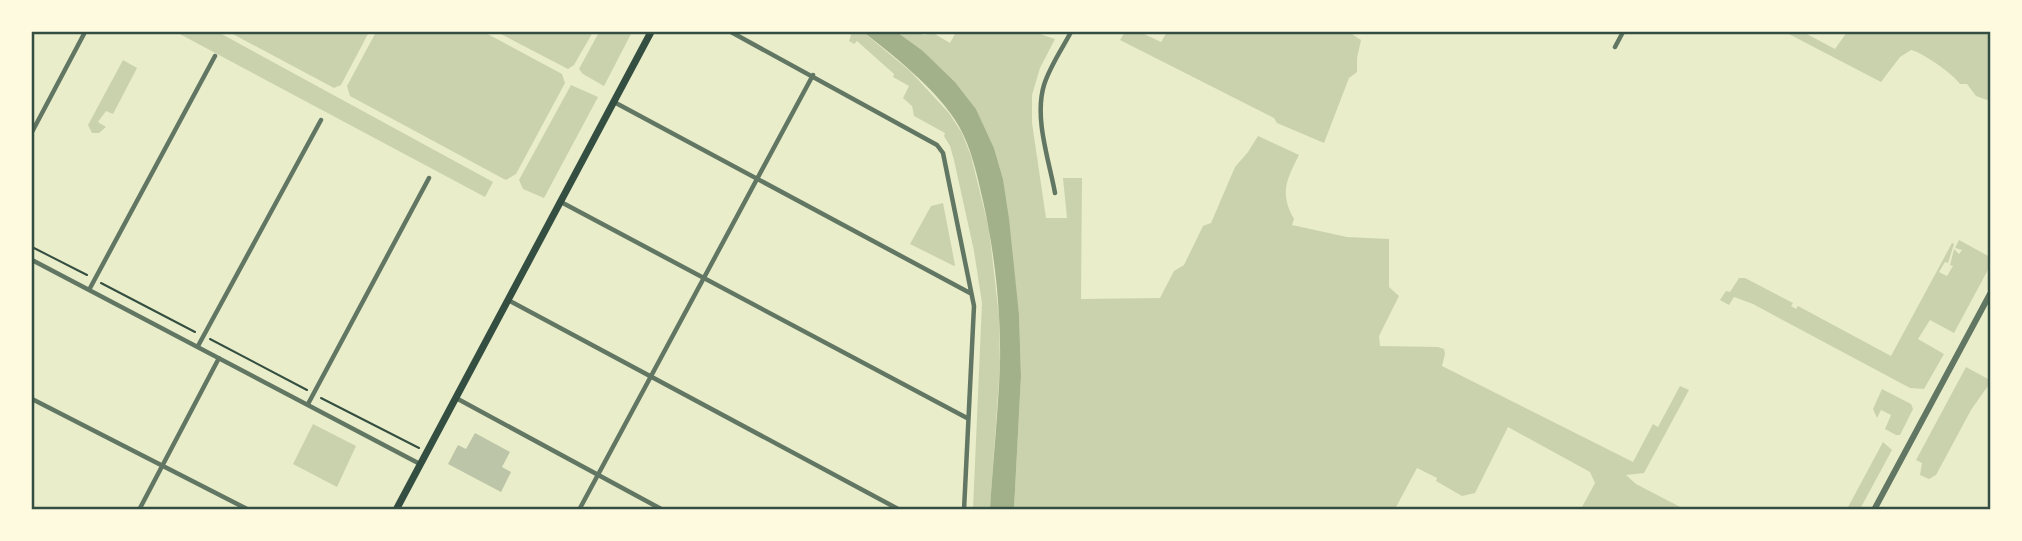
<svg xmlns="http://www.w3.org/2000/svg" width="2022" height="541" font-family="'Golos Text',sans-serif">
<rect width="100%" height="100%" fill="#e9edc9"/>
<path fill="#cad2ad" d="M 176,32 L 218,32 L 493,182 L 485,197 Z
M 229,32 L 369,32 L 341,85 L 334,88 Z
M 376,32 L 484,32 L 562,74 L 565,83 L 516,174 L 506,180 L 502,178 L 350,96 L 347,86 Z
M 497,32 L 496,32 L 593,32 L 574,65 L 568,69 Z
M 599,32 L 632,32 L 604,86 L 583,74 L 579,69 Z
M 846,32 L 863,32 L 910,71 L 949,113 L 962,133 L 971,156 L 989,229 L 999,316 L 1000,365 L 990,509 L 973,509 L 982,303 L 974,251 L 954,160 L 950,146 L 944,136 L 945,133 L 914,116 L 912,106 L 903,98 L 909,86 L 893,77 L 894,74 L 857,41 L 854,44 L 849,41 L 851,35 Z
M 897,32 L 916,32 L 924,35 L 933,33 L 950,43 L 956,32 L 1034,32 L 1055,39 L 1040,68 L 1032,95 L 1032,123 L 1046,218 L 1067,218 L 1063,178 L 1082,178 L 1081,299 L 1160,298 L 1174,271 L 1184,265 L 1203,226 L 1211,223 L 1235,167 L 1248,152 L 1258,136 L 1299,155 C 1287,179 1279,193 1294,219 L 1292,225 L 1347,237 L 1389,239 L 1389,287 L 1399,296 L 1379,336 L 1380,346 L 1438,347 L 1444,349 L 1445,354 L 1442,366 L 1633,462 L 1653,424 L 1658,427 L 1680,386 L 1689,390 L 1644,473 L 1626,475 L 1636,484 L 1684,509 L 1581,509 L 1595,483 L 1590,472 L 1508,427 L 1475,493 L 1462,496 L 1436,481 L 1437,478 L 1417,468 L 1395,509 L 1014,509 L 1021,376 L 1019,314 L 1003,179 L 994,148 L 976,109 L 955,82 L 923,51 Z
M 1125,32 L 1140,32 L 1161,42 L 1167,32 L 1349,32 L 1361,40 L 1357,58 L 1357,72 L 1349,78 L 1324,143 L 1277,123 L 1274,118 L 1120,40 Z
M 1785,32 L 1803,32 L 1835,49 L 1847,32 L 1990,32 L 1990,101 L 1976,96 L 1967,84 L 1960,84 C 1952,73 1923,53 1911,50 L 1900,57 L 1881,82 Z
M 123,60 L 137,68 L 113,114 L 106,111 L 98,122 L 106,127 L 99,133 L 92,133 L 88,125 Z
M 571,85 L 598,97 L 544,198 L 523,189 L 519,180 Z
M 943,203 L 955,265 L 954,266 L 910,244 L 931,206 Z
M 1959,240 L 1990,257 L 1990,266 L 1954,333 L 1930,320 L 1918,339 L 1944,354 L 1924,389 L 1910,388 L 1753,304 L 1734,297 L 1729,305 L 1720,300 L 1726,291 L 1730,292 L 1739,278 L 1745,278 L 1793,303 L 1791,306 L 1796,309 L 1798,306 L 1891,356 L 1952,243 L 1954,244 L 1948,263 L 1945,262 L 1939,272 L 1947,276 L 1953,266 L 1950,265 L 1954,249 L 1959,254 L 1962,250 L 1955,248 Z
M 1966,367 L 1990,380 L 1990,383 L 1971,410 L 1936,475 L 1929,479 L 1920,475 L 1922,463 L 1916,460 Z
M 1882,389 L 1911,404 L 1913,409 L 1900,435 L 1896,435 L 1885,429 L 1891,415 L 1881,410 L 1877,418 L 1873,409 Z
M 313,424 L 356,446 L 337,487 L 293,464 Z
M 1883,442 L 1892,450 L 1860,509 L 1847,509 Z"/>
<path fill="#a3b18a" d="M 863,32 L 897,32 L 923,51 L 955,82 L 976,109 L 994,148 L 1003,179 L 1009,219 L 1019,314 L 1021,376 L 1014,509 L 990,509 C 993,462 998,413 1000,365 C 1001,311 995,254 983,201 C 978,179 973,155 963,134 C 946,97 896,57 863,32 Z"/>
<path fill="#bcc5a7" d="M 475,433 L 510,452 L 502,467 L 511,472 L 501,492 L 448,464 L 458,445 L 466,449 Z"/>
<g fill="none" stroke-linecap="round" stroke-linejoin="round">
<path stroke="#344e41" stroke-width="2" d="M 32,247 L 87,275
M 101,283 L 195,332
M 210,339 L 307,390
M 321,398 L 419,448"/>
<path stroke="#617663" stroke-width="4.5" d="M 731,32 L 937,145 L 943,153 L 974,306 L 964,510
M 1615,47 L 1623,32
M 614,102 L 970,293
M 32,132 L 85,32
M 1055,193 C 1049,160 1034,118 1044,85 C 1050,66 1062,49 1071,32
M 561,202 L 967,418
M 32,260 L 420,464
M 89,290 L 215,56
M 508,300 L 900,510
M 198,346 L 321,120
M 456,398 L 663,510
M 32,399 L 249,510
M 308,404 L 429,178
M 139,510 L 219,358
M 579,510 L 813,75"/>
<path stroke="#617663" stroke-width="6" d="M 1874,510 L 1990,294"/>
<path stroke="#344e41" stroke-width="7" d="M 396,510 L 651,32"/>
</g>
<rect width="2022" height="541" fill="none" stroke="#fefae0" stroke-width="66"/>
<rect x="33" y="33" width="1956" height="475" fill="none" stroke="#344e41" stroke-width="2.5"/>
</svg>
